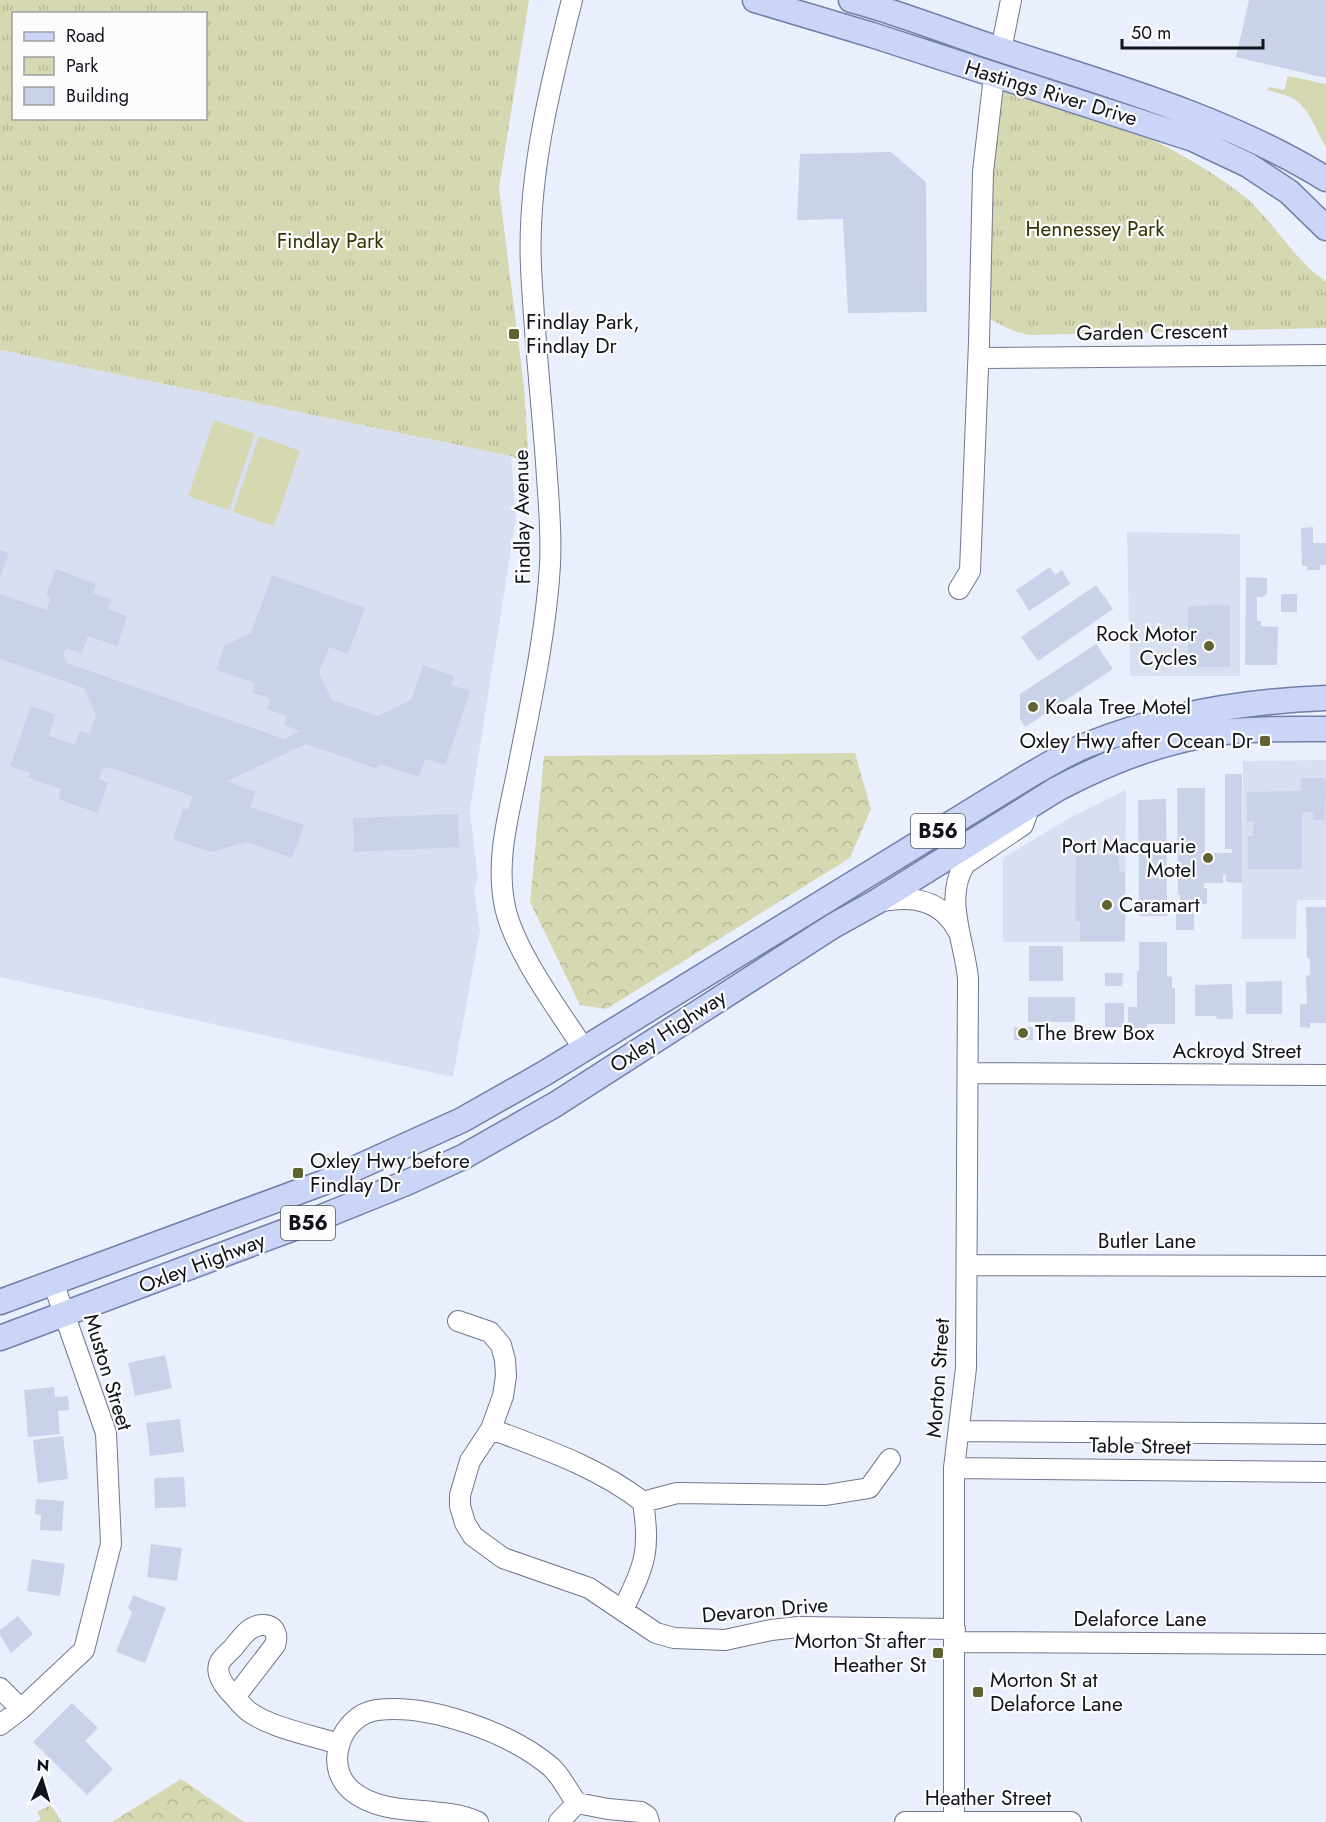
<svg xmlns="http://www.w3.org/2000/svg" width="1326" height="1822" font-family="Jost,sans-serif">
<defs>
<pattern id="forest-crowns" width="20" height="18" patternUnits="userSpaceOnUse" patternTransform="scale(1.5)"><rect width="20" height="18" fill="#d5d8b1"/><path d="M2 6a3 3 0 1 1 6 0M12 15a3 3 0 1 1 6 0" fill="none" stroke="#b6b898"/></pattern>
<pattern id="park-tufts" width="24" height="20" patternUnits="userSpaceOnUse" patternTransform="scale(1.5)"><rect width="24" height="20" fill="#d5d8b1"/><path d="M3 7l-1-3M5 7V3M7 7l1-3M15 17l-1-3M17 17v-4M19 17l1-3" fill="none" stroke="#b6b898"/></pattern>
</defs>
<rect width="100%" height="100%" fill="#eaeffd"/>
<path fill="#d8dff0" d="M 0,350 L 511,456 L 516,517 L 470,810 L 478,879 L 474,889 L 480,930 L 453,1077 L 0,977 Z
M 1127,532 L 1240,534 L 1240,676 L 1130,676 Z
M 1326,760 L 1326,900 L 1297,900 L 1296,939 L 1242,939 L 1243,761 Z
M 1126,790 L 1125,942 L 1003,942 L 1003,858 L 1066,820 Z"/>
<path fill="#d5d8b1" d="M 1288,76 L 1326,84 L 1326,147 C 1316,131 1309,106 1290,97 C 1283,94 1275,92 1267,90 L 1269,87 L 1284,90 Z
M 214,420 L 255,434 L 229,510 L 188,496 Z
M 259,436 L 300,451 L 274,526 L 233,512 Z"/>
<path fill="url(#forest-crowns)" d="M 855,753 L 871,809 L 850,858 L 606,1009 L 580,1005 L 530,902 L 544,756 Z
M 181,1779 L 244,1822 L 112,1822 Z"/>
<path fill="url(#park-tufts)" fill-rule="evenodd" d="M 0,0 L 529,0 L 499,188 L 524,387 L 529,464 L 511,456 L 0,350 ZM 14,14 L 206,14 L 206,118 L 14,118 Z
M 1009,77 C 1088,111 1172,141 1240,193 C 1272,217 1294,262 1326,281 L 1326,328 L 1029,335 L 1011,330 L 990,319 L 991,158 L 994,118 Z
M 51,1805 L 62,1822 L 36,1822 L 41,1819 L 37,1812 Z"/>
<path fill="#cad2e9" d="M 1249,0 L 1326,0 L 1326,78 L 1236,57 Z
M 891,152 L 926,182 L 927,312 L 848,313 L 843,219 L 797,220 L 800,154 Z
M 1313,527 L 1313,543 L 1326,543 L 1326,565 L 1320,565 L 1320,570 L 1307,570 L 1307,566 L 1302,566 L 1301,528 Z
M 0,550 L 9,553 L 0,579 Z
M 1050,567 L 1055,575 L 1062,570 L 1070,584 L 1029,611 L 1016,590 Z
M 56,569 L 96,584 L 93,593 L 112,600 L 108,609 L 127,616 L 117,646 L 88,636 L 82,653 L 66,648 L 63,656 L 67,663 L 284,739 L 300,731 L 284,725 L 287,716 L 267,709 L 271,699 L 252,692 L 255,683 L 216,670 L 225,645 L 251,633 L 272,575 L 365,608 L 348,654 L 329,647 L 319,673 L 332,700 L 378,716 L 411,700 L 423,665 L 454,676 L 451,685 L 470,691 L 445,765 L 425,759 L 419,777 L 380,764 L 378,769 L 306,744 L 227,781 L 256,792 L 250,807 L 304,825 L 292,858 L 247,842 L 211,852 L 173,839 L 183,808 L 188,810 L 192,796 L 109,767 L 102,770 L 99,779 L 108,782 L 98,813 L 58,799 L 61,789 L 28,778 L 30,773 L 10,766 L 31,706 L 56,715 L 49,736 L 75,745 L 80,731 L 89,734 L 96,715 L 84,688 L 0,659 L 0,594 L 47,610 L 51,597 L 46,596 Z
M 1246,577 L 1267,578 L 1267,593 L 1263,597 L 1257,597 L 1257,621 L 1261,621 L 1261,626 L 1278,627 L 1277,665 L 1245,665 Z
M 1096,585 L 1113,609 L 1038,661 L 1021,637 Z
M 1281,594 L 1297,594 L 1297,612 L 1281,612 Z
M 1230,605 L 1230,667 L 1188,667 L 1188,606 Z
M 1096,644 L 1113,669 L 1025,727 L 1020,719 L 1020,694 Z
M 1225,774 L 1242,774 L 1242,883 L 1226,882 L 1226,875 L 1223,875 L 1223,883 L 1204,883 L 1204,888 L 1207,888 L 1207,904 L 1193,904 L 1193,911 L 1180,911 L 1180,895 L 1178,895 L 1177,788 L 1205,788 L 1205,853 L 1232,853 L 1232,849 L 1225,849 Z
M 1301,778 L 1322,778 L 1326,780 L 1325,820 L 1313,820 L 1313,812 L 1302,813 L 1302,869 L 1248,869 L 1248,836 L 1253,836 L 1253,821 L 1247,821 L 1247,792 L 1301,791 Z
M 1166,799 L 1167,916 L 1139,916 L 1138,800 Z
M 458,814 L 459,847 L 354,852 L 353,818 Z
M 1076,855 L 1119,855 L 1119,871 L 1125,872 L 1125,941 L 1080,941 L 1080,921 L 1075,921 Z
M 1306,907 L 1326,907 L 1326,1023 L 1310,1023 L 1310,1028 L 1300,1027 L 1300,1004 L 1307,1004 L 1306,976 L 1310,975 L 1310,959 L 1307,958 Z
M 1176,913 L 1194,913 L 1194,930 L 1176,930 Z
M 1139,942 L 1167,942 L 1167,976 L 1172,977 L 1172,988 L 1175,988 L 1175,1024 L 1147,1024 L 1147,1028 L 1128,1028 L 1128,1007 L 1137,1007 L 1137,971 L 1139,971 Z
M 1029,946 L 1063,946 L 1063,981 L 1029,981 Z
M 1105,973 L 1123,973 L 1122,986 L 1105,986 Z
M 1282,981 L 1282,1014 L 1246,1014 L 1246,982 Z
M 1232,984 L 1233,1019 L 1217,1019 L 1216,1016 L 1195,1016 L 1195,985 Z
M 1028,997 L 1075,997 L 1075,1022 L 1028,1022 Z
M 1105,1003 L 1124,1003 L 1124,1027 L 1105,1027 Z
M 1014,1027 L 1033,1027 L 1033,1040 L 1014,1040 Z
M 165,1355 L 172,1388 L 135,1396 L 128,1363 Z
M 54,1387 L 55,1397 L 68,1396 L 69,1410 L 58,1411 L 60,1434 L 28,1437 L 24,1390 Z
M 180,1419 L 184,1452 L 150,1456 L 146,1423 Z
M 63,1436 L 68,1479 L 38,1483 L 33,1440 Z
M 184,1477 L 186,1507 L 155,1508 L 154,1478 Z
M 36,1499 L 64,1501 L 62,1531 L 40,1530 L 41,1515 L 35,1514 Z
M 151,1544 L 182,1548 L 177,1581 L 147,1577 Z
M 32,1559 L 65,1564 L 60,1596 L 27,1591 Z
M 133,1595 L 166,1608 L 145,1663 L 116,1652 L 132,1612 L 128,1608 Z
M 18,1616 L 33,1634 L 11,1653 L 0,1635 L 0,1630 Z
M 72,1703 L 98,1728 L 85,1741 L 113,1769 L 87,1795 L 33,1742 Z"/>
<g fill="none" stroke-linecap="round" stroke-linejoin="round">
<g stroke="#71788d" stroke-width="22">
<path id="minor" d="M 572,0 C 550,86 527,178 531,267 C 534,332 541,397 546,462 C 548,496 552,531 550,565 C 546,633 531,701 518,768 C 509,814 495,860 505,907 C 514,950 559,1011 584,1049
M 1001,50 L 1011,0
M 979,358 L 1326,355
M 959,589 L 970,571 L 979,342 L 983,172 L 994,76
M 878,902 C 912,895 941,899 958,931
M 968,1073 L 1326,1075
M 968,1265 L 1326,1266
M 458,1321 L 490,1332 L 501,1345 L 505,1360 L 506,1376 L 503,1396 L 491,1429 L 470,1461 L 460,1495 L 460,1506 L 465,1523 L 473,1536 L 503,1558 L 589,1588 L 656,1633 L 674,1638 L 725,1640 L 771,1630 L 798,1627 L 955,1629
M 491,1429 C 544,1449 598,1467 643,1502 C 651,1553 644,1565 623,1610
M 959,1431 L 1326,1434
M 954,1468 L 1326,1472
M 643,1502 L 677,1493 L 826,1495 L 869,1488 L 890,1459
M 955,1642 L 1326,1644
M 0,1688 L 21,1709
M 235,1697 L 275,1645 C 278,1636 276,1626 264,1625 C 250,1624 241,1638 233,1648 C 229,1652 223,1657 220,1662 C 215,1672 222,1683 229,1691 C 235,1697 241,1705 248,1711 C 271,1728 311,1735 339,1744
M 0,1725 L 21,1709 L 84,1650 L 111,1544 L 106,1433 L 53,1282
M 954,1821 L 954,1468 L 966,1368 L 968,979 C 965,942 943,898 965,864 L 1023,825 L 1029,808
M 478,1822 C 439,1804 386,1819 352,1791 C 322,1766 341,1715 377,1710 C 429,1703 511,1733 551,1767 C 562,1777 568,1792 577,1803 L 608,1809 L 641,1812 L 647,1816 L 649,1822
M 559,1822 L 577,1803
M 905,1822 L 1071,1822"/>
</g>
<g stroke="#737fa6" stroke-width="27">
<path id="major" d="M 755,0 L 872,35 L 1193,139 L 1248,165 L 1289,192 L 1326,228
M 851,0 C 904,14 956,36 1008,52 C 1116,87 1229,119 1326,179
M 0,1302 L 325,1182 L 462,1120 L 545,1073 L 1030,775 C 1048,765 1067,753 1087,745 C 1162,715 1246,701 1326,698
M 0,1338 L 302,1225 L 406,1183 L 463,1157 L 556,1104 L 833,926 L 876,902 L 1057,789 C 1108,762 1167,739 1225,732 C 1259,728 1292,729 1326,729"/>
</g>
<use href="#minor" stroke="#fff" stroke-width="20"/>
<use href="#major" stroke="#cbd5f7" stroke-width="24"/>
</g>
<g fill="#606230" stroke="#fcfcfc" stroke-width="2">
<rect x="508" y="328" width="12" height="12" rx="3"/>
<circle cx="1209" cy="646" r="6"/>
<circle cx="1033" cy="707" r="6"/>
<rect x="1259" y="735" width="12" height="12" rx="3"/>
<circle cx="1208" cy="858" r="6"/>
<circle cx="1107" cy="905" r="6"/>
<circle cx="1023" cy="1033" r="6"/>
<rect x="292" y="1167" width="12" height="12" rx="3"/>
<rect x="932" y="1647" width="12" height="12" rx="3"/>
<rect x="972" y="1686" width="12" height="12" rx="3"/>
</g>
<g text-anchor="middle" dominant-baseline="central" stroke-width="4.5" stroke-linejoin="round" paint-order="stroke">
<g fill="#fcfcfc" stroke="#57595e" stroke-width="1.5">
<rect x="911" y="814" width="54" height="34" rx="4.5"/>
<rect x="281" y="1206" width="54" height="34" rx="4.5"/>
</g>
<g font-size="20" font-weight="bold" fill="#10131b">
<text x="938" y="831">B56</text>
<text x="308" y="1223">B56</text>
</g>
<g font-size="21" fill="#10131b" stroke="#fcfcfc">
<text transform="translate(1051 93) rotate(17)">Hastings River Drive</text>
<text transform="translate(1152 332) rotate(-1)">Garden Crescent</text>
<text transform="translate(522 517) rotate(-91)">Findlay Avenue</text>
<text transform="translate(668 1031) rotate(-33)">Oxley Highway</text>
<text x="1237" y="1051">Ackroyd Street</text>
<text x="1147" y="1241">Butler Lane</text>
<text transform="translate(202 1263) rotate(-21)">Oxley Highway</text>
<text transform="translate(108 1372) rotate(73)">Muston Street</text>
<text transform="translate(938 1378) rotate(-86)">Morton Street</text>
<text transform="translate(1140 1446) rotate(1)">Table Street</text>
<text transform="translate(765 1610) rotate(-5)">Devaron Drive</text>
<text x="1140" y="1619">Delaforce Lane</text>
<text x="988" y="1798">Heather Street</text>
</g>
<g font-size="21" fill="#323300" stroke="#fcfcfc">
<text x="1095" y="229">Hennessey Park</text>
<text x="330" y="241">Findlay Park</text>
</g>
<g font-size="21" fill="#10131b" stroke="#fcfcfc" text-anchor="start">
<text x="526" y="322">Findlay Park,<tspan x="526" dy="24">Findlay Dr</tspan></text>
<text x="1197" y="634" text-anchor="end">Rock Motor<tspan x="1197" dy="24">Cycles</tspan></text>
<text x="1045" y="707">Koala Tree Motel</text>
<text x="1253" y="741" text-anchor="end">Oxley Hwy after Ocean Dr</text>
<text x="1196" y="846" text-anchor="end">Port Macquarie<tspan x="1196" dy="24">Motel</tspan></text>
<text x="1119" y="905">Caramart</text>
<text x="1035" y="1033">The Brew Box</text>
<text x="310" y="1161">Oxley Hwy before<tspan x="310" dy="24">Findlay Dr</tspan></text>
<text x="926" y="1641" text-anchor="end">Morton St after<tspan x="926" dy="24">Heather St</tspan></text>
<text x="990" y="1680">Morton St at<tspan x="990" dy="24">Delaforce Lane</tspan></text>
</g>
</g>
<rect x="12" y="12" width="195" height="108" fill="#fcfcfc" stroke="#9e9fa2" stroke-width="1.5"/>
<rect x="24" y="32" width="30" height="9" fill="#cbd5f7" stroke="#9e9fa2" stroke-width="1.5"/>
<text x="66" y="42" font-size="18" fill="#10131b">Road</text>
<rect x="24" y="57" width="30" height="18" fill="url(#park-tufts)" stroke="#9e9fa2" stroke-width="1.5"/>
<text x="66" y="72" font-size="18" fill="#10131b">Park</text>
<rect x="24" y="87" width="30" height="18" fill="#cad2e9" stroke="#9e9fa2" stroke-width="1.5"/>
<text x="66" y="102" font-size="18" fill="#10131b">Building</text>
<g transform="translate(42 1780) rotate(4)" stroke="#fcfcfc" stroke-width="4.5" paint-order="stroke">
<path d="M0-4.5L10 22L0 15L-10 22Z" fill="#10131b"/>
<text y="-9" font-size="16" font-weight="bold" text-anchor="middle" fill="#10131b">N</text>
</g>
<path d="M1122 39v9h141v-9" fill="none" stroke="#10131b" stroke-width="3"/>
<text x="1131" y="39" font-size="18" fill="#10131b" stroke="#fcfcfc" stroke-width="4.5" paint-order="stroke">50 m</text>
</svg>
